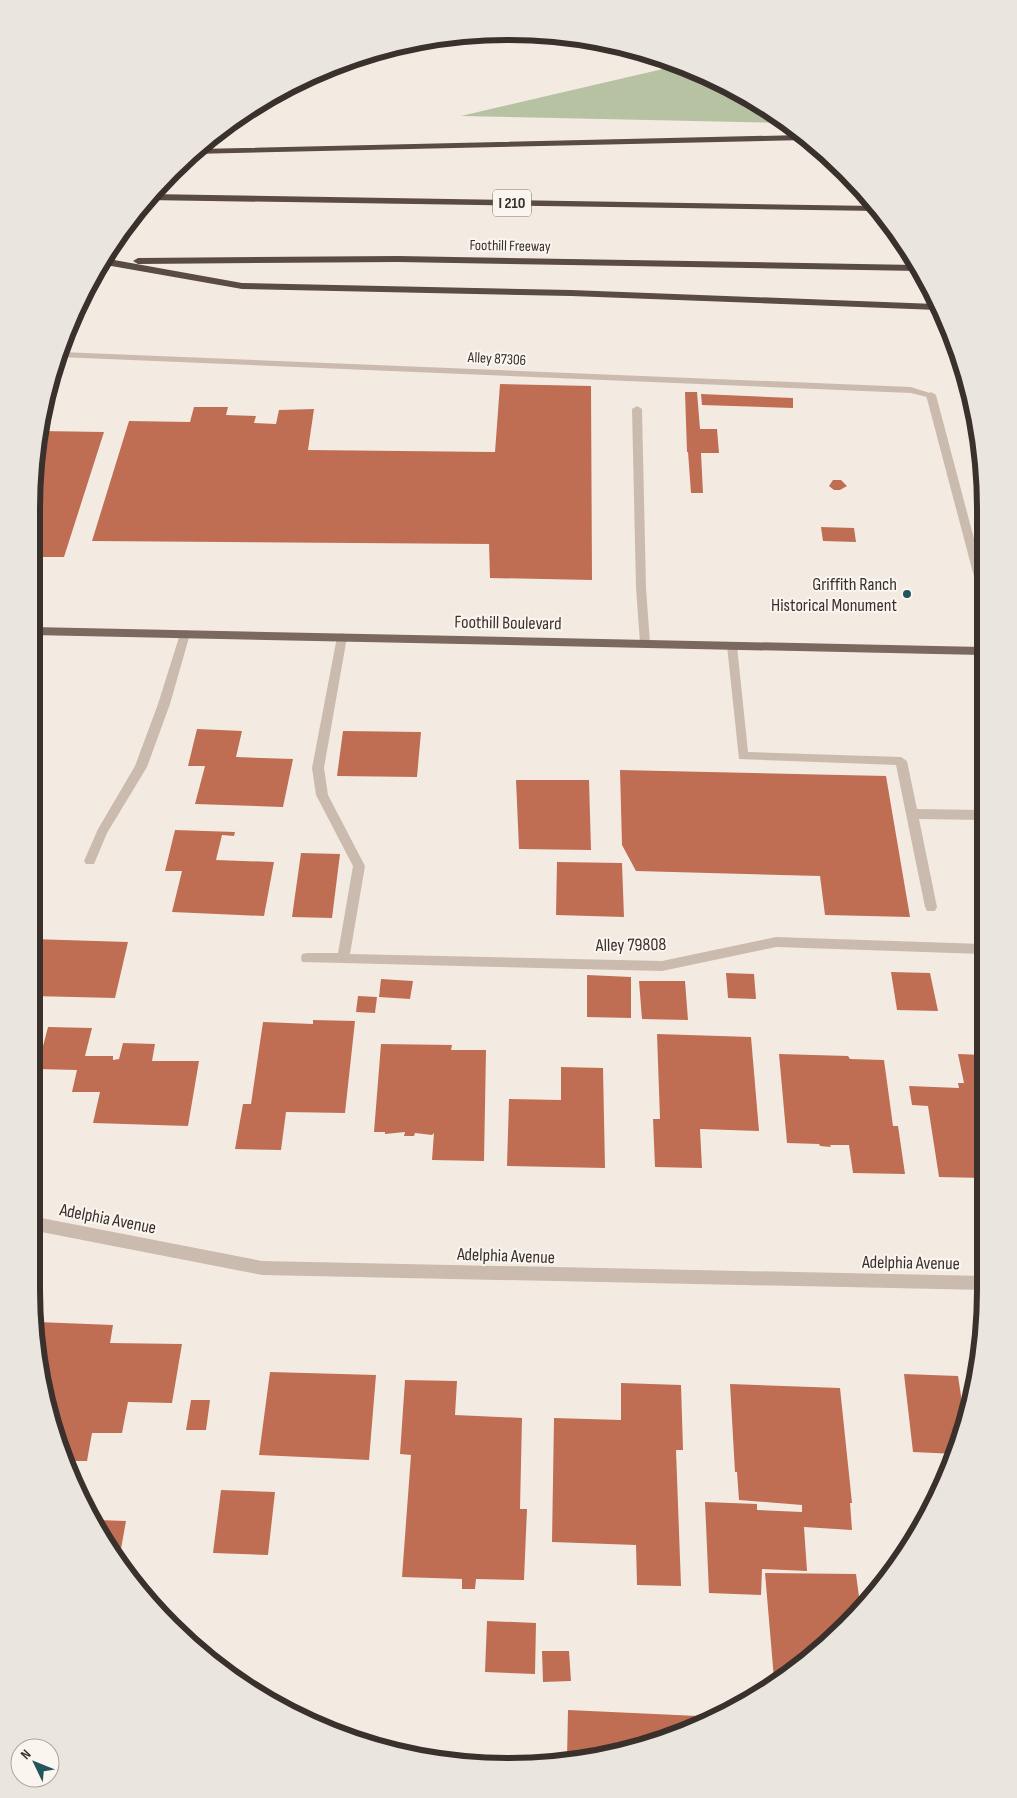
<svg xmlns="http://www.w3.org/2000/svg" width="1017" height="1798" font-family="'Sofia Sans Condensed',sans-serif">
<rect width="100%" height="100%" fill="#f3ebe2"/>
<path fill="#b7c2a2" d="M 680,65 L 747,95 L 783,123 L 461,116 Z"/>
<path fill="#c06e53" d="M 500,384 L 591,386 L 592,580 L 490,578 L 489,544 L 92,541 L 129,421 L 190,422 L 194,407 L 228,407 L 226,415 L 256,416 L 254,423 L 276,424 L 279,410 L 314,409 L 308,450 L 495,452 Z
M 685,392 L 697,392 L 700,429 L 717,429 L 719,453 L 701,453 L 703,493 L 691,493 L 688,452 L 687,452 Z
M 701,394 L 793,398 L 793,408 L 702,405 Z
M 40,431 L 104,432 L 64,557 L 32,557 L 32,478 Z
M 833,480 L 841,480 L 847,486 L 840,490 L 834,490 L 829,486 Z
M 821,527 L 854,528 L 856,542 L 823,541 Z
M 197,729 L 242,731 L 236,757 L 293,759 L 283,807 L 195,804 L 205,766 L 188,766 Z
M 343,731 L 421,732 L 417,777 L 337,776 Z
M 620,770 L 886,776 L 910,917 L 825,915 L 820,876 L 636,871 L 622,845 Z
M 516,780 L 589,780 L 591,850 L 519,849 Z
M 175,830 L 235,832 L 234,836 L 222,835 L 216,860 L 274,862 L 264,916 L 172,912 L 182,871 L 165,871 Z
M 301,853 L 340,854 L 332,918 L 292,917 Z
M 557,862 L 622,863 L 624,917 L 556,915 Z
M 32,939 L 128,942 L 115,998 L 32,996 Z
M 891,972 L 930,973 L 938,1011 L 897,1010 Z
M 726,973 L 754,974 L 756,999 L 728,998 Z
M 587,975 L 631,977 L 631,1018 L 587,1017 Z
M 381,979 L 413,981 L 410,999 L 379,997 Z
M 639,981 L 685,981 L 688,1020 L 642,1019 Z
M 358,996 L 377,997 L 375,1013 L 356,1012 Z
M 313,1020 L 355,1021 L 345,1113 L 286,1112 L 281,1150 L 235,1149 L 243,1104 L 251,1104 L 263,1022 L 313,1024 Z
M 48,1027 L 92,1028 L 85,1056 L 113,1056 L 113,1060 L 119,1059 L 123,1043 L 155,1044 L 152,1061 L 199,1061 L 188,1126 L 93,1123 L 100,1092 L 72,1092 L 77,1070 L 37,1069 Z
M 657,1034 L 751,1037 L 759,1131 L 700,1129 L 702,1168 L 655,1167 L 653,1119 L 660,1119 Z
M 381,1044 L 452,1045 L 451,1050 L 486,1050 L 484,1161 L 432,1160 L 434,1133 L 432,1135 L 415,1133 L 414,1136 L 404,1136 L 405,1132 L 385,1134 L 385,1132 L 374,1132 Z
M 779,1054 L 848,1056 L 850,1059 L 884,1060 L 893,1126 L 898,1126 L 905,1174 L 853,1173 L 849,1145 L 830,1145 L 831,1147 L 820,1146 L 819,1144 L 787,1143 Z
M 958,1054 L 984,1055 L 984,1178 L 939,1177 L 928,1106 L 912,1105 L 909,1086 L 959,1088 L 958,1083 L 964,1083 Z
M 561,1067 L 603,1068 L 605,1168 L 507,1166 L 509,1099 L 561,1100 Z
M 37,1322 L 113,1325 L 110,1343 L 182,1344 L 172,1403 L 128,1402 L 122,1433 L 92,1433 L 87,1461 L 66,1461 L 56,1443 Z
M 270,1372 L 376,1375 L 369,1460 L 259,1455 Z
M 904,1374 L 958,1376 L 965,1422 L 961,1443 L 956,1454 L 913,1452 Z
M 405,1380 L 457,1381 L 455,1415 L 522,1418 L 520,1509 L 527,1509 L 524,1580 L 476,1579 L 475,1589 L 462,1589 L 462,1579 L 402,1577 L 411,1455 L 400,1454 Z
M 621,1383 L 681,1385 L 683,1450 L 676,1450 L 681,1586 L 637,1585 L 636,1545 L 552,1542 L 554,1418 L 621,1420 Z
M 730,1384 L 840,1388 L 852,1503 L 850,1503 L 852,1530 L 804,1527 L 807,1571 L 762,1569 L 761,1595 L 709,1593 L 705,1502 L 757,1504 L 757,1510 L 802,1512 L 802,1505 L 739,1500 L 737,1472 L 735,1472 Z
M 191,1400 L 210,1400 L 206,1430 L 186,1430 Z
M 221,1490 L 275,1492 L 268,1555 L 213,1553 Z
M 98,1520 L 126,1521 L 119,1560 L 111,1546 Z
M 765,1573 L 856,1574 L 860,1604 L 823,1649 L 774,1679 Z
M 487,1621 L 536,1623 L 535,1674 L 485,1672 Z
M 542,1651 L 569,1651 L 571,1681 L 543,1682 Z
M 568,1710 L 698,1716 L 699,1726 L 691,1731 L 567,1759 Z"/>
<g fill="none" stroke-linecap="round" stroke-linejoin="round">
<path fill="#cbbbae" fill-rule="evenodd" d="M 61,352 L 911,387 L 936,395 L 931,398 L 911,393 L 59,357 Z
M 637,406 L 642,409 L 646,588 L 650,643 L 645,647 L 640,643 L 636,588 L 632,409 Z
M 185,630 L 190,634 L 170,704 L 147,767 L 107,833 L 94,864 L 86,864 L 84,861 L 98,829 L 135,766 L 158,704 L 180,634 Z
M 342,633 L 347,637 L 324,768 L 328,795 L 365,866 L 350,954 L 662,961 L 776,937 L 983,944 L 983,954 L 776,947 L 662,971 L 302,962 L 301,958 L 302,954 L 307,953 L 338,953 L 353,866 L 316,795 L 312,768 L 337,637 Z
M 732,642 L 737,646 L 748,752 L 901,757 L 907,761 L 917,809 L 983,810 L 983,820 L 919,819 L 937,907 L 935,911 L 927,911 L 925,907 L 896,765 L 739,759 L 727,646 Z"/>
<path fill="#cbbbae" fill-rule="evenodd" d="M 931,392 L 936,395 L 982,569 L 982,592 L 977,588 L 926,395 Z
M 31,1216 L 262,1261 L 985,1276 L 985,1290 L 262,1275 L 31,1230 Z"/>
<path fill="#7b685e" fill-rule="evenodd" d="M 32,627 L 982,647 L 982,655 L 32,635 Z"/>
<path fill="#5a4b44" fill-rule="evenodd" d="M 800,135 L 806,140 L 192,154 L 197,149 Z
M 149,194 L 875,206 L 879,211 L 146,200 Z
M 398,256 L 916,265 L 919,271 L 398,262 L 138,264 L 133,261 L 138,258 Z
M 103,258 L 242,283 L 571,290 L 935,304 L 938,310 L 571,296 L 242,289 L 100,264 Z"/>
</g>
<circle fill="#23565a" stroke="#faf5ef" stroke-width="2" cx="907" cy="594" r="5"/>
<g text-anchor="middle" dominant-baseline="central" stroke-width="4" stroke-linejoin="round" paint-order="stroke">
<g font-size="15" fill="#3a302c" stroke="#faf5ef">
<text transform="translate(510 246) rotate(1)">Foothill Freeway</text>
<text transform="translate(497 359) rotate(3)">Alley 87306</text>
</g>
<rect fill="#faf5ef" stroke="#746b66" stroke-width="1" x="493" y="189.5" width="38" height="27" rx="4"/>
<g font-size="16" font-weight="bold" fill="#3a302c">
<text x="512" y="203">I 210</text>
</g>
<g font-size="18" fill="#3a302c" stroke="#faf5ef" text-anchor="end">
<text x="897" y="584">Griffith Ranch<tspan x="897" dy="21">Historical Monument</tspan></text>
</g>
<g font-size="18" fill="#3a302c" stroke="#faf5ef">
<text transform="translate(508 623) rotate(1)">Foothill Boulevard</text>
<text transform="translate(631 945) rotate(-1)">Alley 79808</text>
<text transform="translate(108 1219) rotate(11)">Adelphia Avenue</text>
<text transform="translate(506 1256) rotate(2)">Adelphia Avenue</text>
<text transform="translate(911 1263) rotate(1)">Adelphia Avenue</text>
</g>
</g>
<path d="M0 0H1017V1798H0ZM508 40H509A468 468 0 0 1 977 508V1290A468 468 0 0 1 509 1758H508A468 468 0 0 1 40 1290V508A468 468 0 0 1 508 40Z" fill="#ebe5df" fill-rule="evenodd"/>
<path fill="none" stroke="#3a302c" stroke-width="6" d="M508 40H509A468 468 0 0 1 977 508V1290A468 468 0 0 1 509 1758H508A468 468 0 0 1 40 1290V508A468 468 0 0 1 508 40Z"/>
<g transform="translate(35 1763) rotate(313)"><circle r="24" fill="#faf5ef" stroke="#ada6a1"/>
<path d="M0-4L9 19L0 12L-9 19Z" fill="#23565a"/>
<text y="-8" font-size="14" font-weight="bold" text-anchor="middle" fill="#3a302c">N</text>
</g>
</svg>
